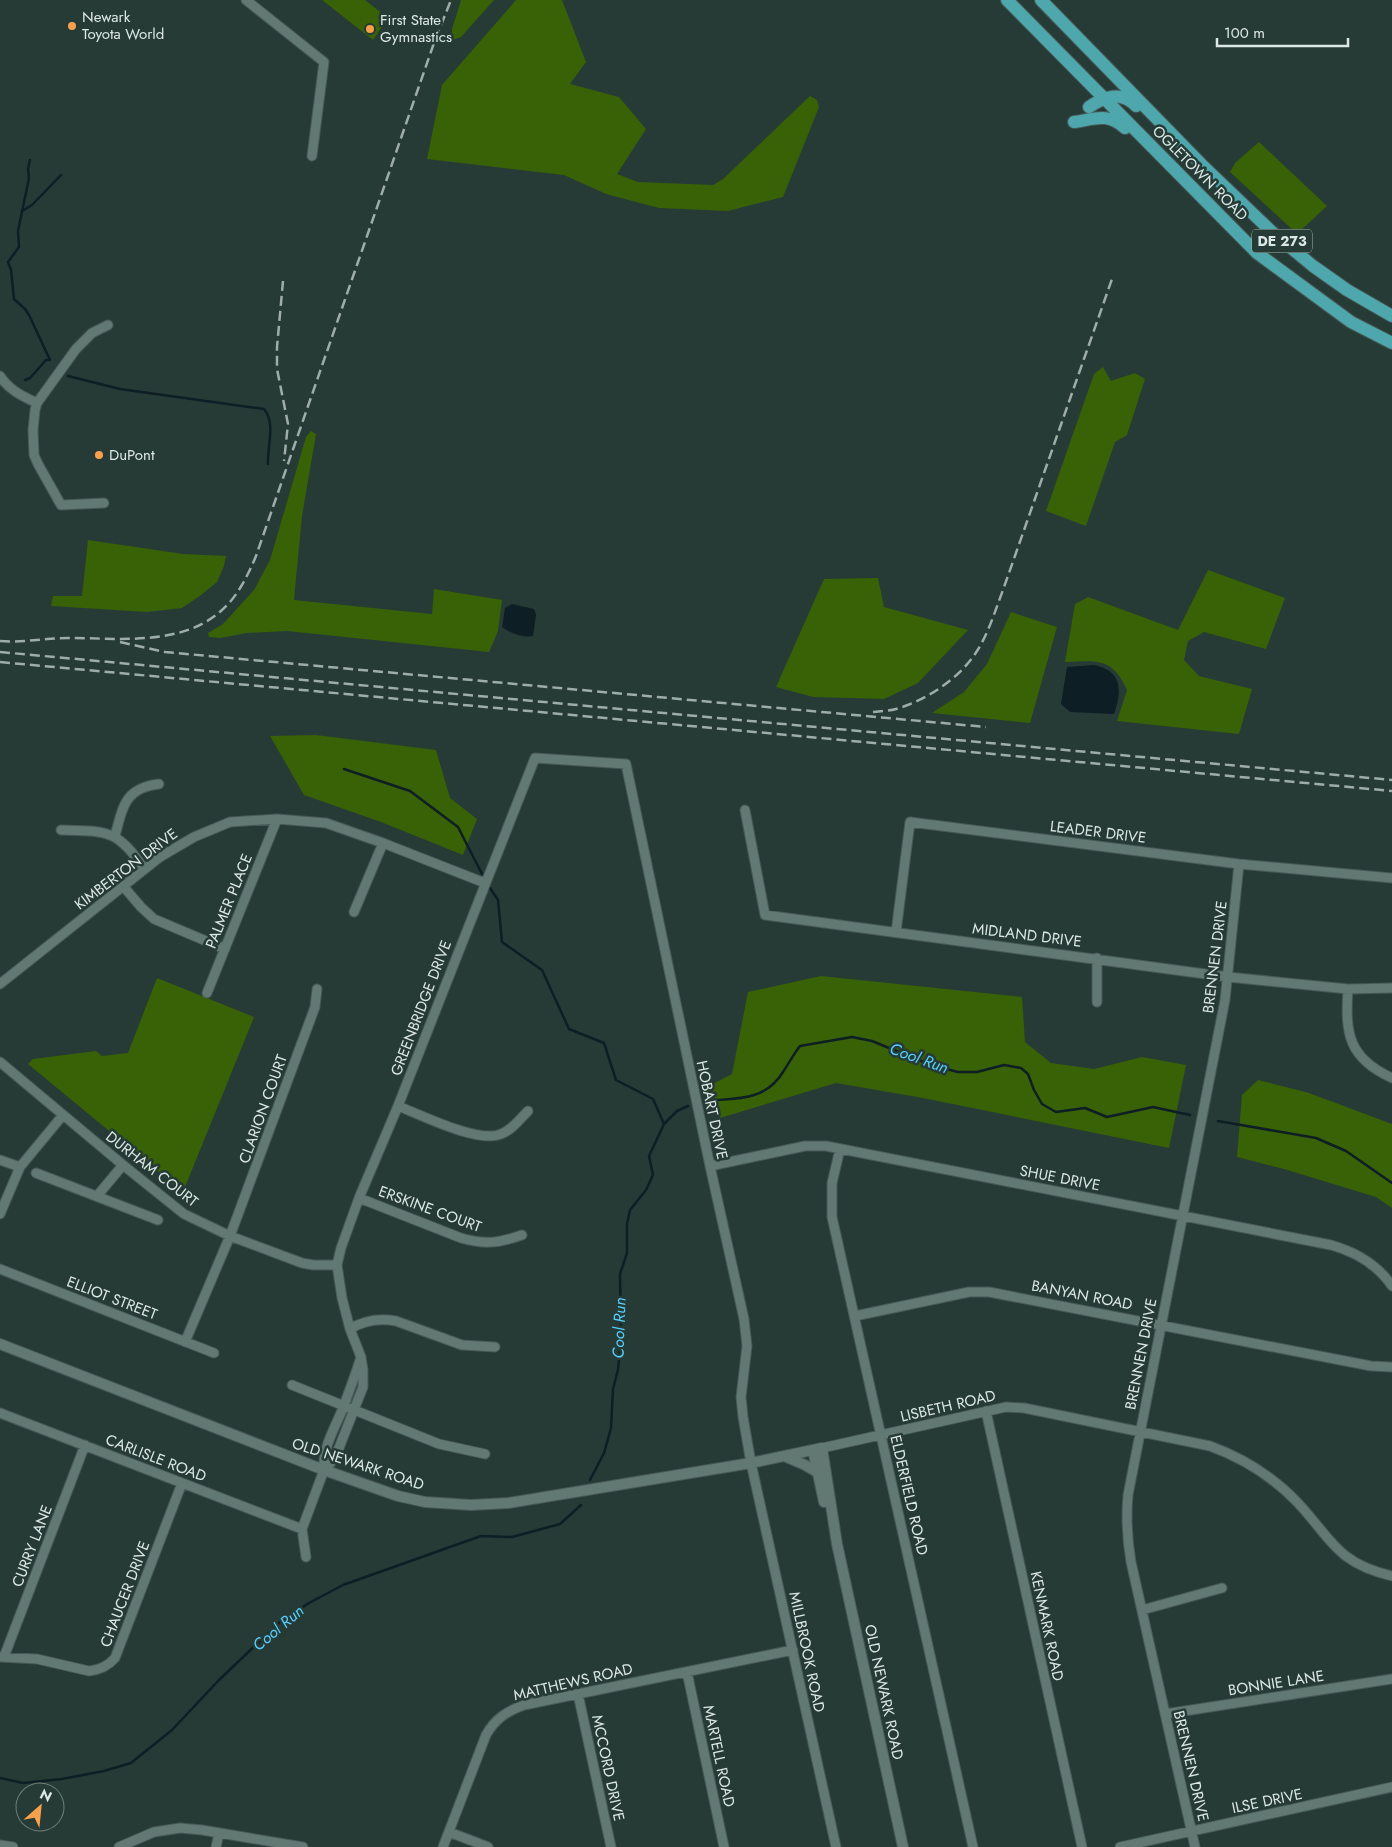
<svg xmlns="http://www.w3.org/2000/svg" width="1392" height="1847" font-family="Jost,sans-serif">
<rect width="100%" height="100%" fill="#263b36"/>
<path fill="#396105" d="M 322,0 L 365,0 L 388,18 L 373,40 Z
M 461,0 L 494,0 L 461,37 L 452,40 L 452,29 Z
M 516,0 L 562,0 L 586,62 L 570,84 L 619,97 L 646,129 L 617,174 L 638,182 L 713,185 L 723,179 L 810,96 L 817,100 L 819,107 L 783,197 L 728,211 L 659,208 L 606,194 L 564,175 L 427,159 L 442,85 Z
M 1259,142 L 1327,206 L 1299,232 L 1294,231 L 1230,172 L 1235,163 Z
M 1103,367 L 1111,381 L 1135,373 L 1145,379 L 1127,435 L 1115,442 L 1086,526 L 1046,511 L 1094,374 Z
M 311,431 L 316,434 L 302,516 L 294,600 L 432,614 L 434,589 L 502,600 L 498,631 L 489,652 L 287,631 L 247,633 L 220,638 L 209,637 L 208,633 L 223,624 L 254,590 L 270,560 L 306,437 Z
M 88,540 L 183,554 L 226,556 L 224,566 L 217,582 L 201,595 L 182,608 L 147,612 L 51,606 L 53,596 L 82,596 Z
M 1208,570 L 1285,598 L 1266,649 L 1204,632 L 1188,641 L 1184,660 L 1199,676 L 1252,689 L 1239,734 L 1117,721 L 1127,690 C 1112,657 1097,661 1065,662 L 1075,604 L 1088,597 L 1178,630 Z
M 878,578 L 884,607 L 968,630 L 918,683 L 884,699 L 813,697 L 776,687 L 824,579 Z
M 1011,612 L 1057,627 L 1030,723 L 932,713 L 964,692 L 987,664 Z
M 316,735 L 436,750 L 450,798 L 477,819 L 463,855 L 381,822 L 304,795 L 270,736 Z
M 821,976 L 1022,997 L 1025,1042 L 1051,1063 L 1094,1069 L 1142,1057 L 1186,1065 L 1169,1148 L 923,1098 L 836,1083 L 720,1118 L 711,1085 L 732,1074 L 748,992 Z
M 157,978 L 254,1017 L 183,1192 L 28,1064 L 33,1059 L 96,1051 L 102,1056 L 128,1053 Z
M 1258,1080 L 1309,1093 L 1392,1124 L 1392,1208 L 1376,1197 L 1284,1169 L 1237,1157 L 1242,1095 Z"/>
<path fill="#0e1e25" d="M 512,604 L 534,609 L 536,615 L 533,636 C 522,638 510,633 502,627 L 505,608 Z
M 1094,665 C 1123,671 1122,691 1114,714 L 1070,712 L 1061,704 L 1067,667 Z"/>
<g fill="none" stroke-linecap="round" stroke-linejoin="round">
<path stroke="#0e1e25" stroke-width="2.5" d="M 22,211 L 32,205 L 61,175
M 68,376 L 120,389 L 264,409 C 276,423 267,447 268,464
M 25,380 L 30,378 L 46,360 L 50,360 L 29,315 L 25,309 L 14,299 L 11,270 L 8,262 L 19,247 L 18,231 L 29,178 L 28,169 L 30,160
M 344,769 L 410,791 L 458,827 L 482,874
M 490,888 L 498,900 L 502,942 L 542,970 L 569,1029 L 604,1043 L 616,1080 L 653,1099 L 664,1124
M 705,1101 C 734,1098 765,1102 783,1072 C 789,1063 793,1055 800,1046 L 852,1037 L 872,1041 L 931,1065 L 958,1072 L 977,1072 L 1004,1065 L 1021,1068 L 1028,1074 L 1034,1090 L 1042,1104 L 1056,1112 L 1085,1108 L 1107,1117 L 1153,1107 L 1190,1115
M 1218,1121 L 1316,1138 L 1346,1151 L 1392,1183
M 590,1480 L 604,1453 L 611,1428 L 613,1389 L 618,1370 L 621,1338 L 620,1274 L 627,1253 L 627,1224 L 630,1210 L 646,1190 L 653,1175 L 649,1156 L 664,1124 L 677,1111 L 688,1106
M 0,1778 L 23,1783 L 62,1779 L 104,1771 L 131,1763 L 172,1730 L 219,1680 L 280,1622 L 309,1603 L 343,1585 L 481,1536 L 512,1537 L 560,1524 L 581,1505"/>
<g stroke="#475956" stroke-width="11">
<path id="minor" d="M 246,0 L 324,62 L 312,156
M 0,376 C 9,390 22,396 37,403
M 104,503 L 61,505 L 38,464 L 34,455 L 33,430 L 35,410 L 37,403 L 76,349 L 92,333 L 108,325
M 745,810 L 765,915 L 1228,977 L 1348,989 L 1392,988
M 61,830 C 106,831 118,829 144,869
M 115,836 C 123,806 125,788 159,784
M 123,886 L 141,907 L 154,919 L 225,949
M 354,912 L 383,843
M 896,932 L 910,822 L 1239,864 L 1392,878
M 0,984 L 160,857 L 194,837 L 230,822 L 277,819 L 326,823 L 383,843 L 485,883
M 1348,989 C 1345,1033 1348,1058 1392,1078
M 207,993 L 277,819
M 1097,1002 L 1097,958
M 0,1062 L 123,1165 L 184,1214 L 230,1236 L 302,1263 L 313,1265 L 337,1265
M 398,1106 C 421,1115 479,1144 501,1134 C 512,1130 520,1119 528,1111
M 840,1149 L 832,1183 L 832,1217 L 973,1847
M 0,1160 L 20,1167
M 710,1166 L 805,1146 L 826,1146 L 1331,1245 C 1356,1252 1377,1264 1392,1286
M 36,1173 L 158,1220
M 97,1196 L 123,1165
M 359,1198 L 461,1238 C 485,1245 499,1243 522,1235
M 0,1214 L 20,1167 L 63,1115
M 0,1269 L 214,1353
M 855,1316 L 969,1292 L 989,1292 L 1371,1366 L 1392,1367
M 350,1329 C 365,1320 379,1318 396,1321 L 462,1345 L 495,1347
M 185,1342 L 230,1236 L 315,1007 L 317,989
M 292,1385 L 439,1444 L 485,1454
M 986,1411 L 1082,1847
M 0,1413 L 302,1529
M 822,1448 L 1006,1407 L 1024,1408 L 1210,1446 C 1243,1458 1272,1476 1297,1502 C 1332,1539 1336,1563 1392,1576
M 324,1470 C 322,1448 335,1428 343,1408 C 349,1392 355,1376 360,1360
M 306,1557 L 302,1529 L 324,1470 L 335,1458 L 363,1387 L 363,1370 L 361,1357 L 350,1329 L 342,1298 L 337,1265 L 341,1248 L 359,1198 L 398,1106 L 535,758 L 626,764 L 710,1166 L 744,1319 L 747,1346 L 741,1397 L 743,1417 L 751,1463 L 836,1847
M 1142,1610 L 1222,1588
M 0,1657 L 37,1659 L 89,1671 C 100,1670 108,1666 115,1658 L 182,1483
M 4,1657 L 85,1445
M 687,1672 L 724,1847
M 578,1694 L 611,1847
M 1165,1714 L 1392,1679
M 449,1832 L 488,1847
M 0,1845 L 13,1847
M 119,1847 L 154,1832 L 180,1828 L 202,1830 L 303,1847
M 216,1847 L 219,1833
M 443,1847 L 486,1735 C 495,1719 507,1711 524,1705 L 793,1650
M 1120,1847 L 1392,1787
M 1195,1847 L 1131,1562 C 1127,1539 1126,1518 1128,1495 L 1225,1000 L 1239,864"/>
</g>
<g stroke="#475956" stroke-width="12">
<path id="tertiary" d="M 0,1344 L 324,1470 L 398,1496 L 425,1502 L 471,1505 L 508,1503 L 751,1463 L 822,1448 L 837,1544 L 903,1847
M 813,1450 L 824,1502
M 784,1456 L 805,1465 L 817,1472"/>
</g>
<g stroke="#475956" stroke-width="14">
<path id="primary" d="M 1007,0 L 1257,253 L 1351,322 L 1392,343
M 1041,0 L 1201,164 L 1272,232 L 1313,266 L 1347,290 L 1392,316
M 1089,107 C 1104,97 1121,90 1136,106
M 1074,122 C 1095,119 1107,112 1125,128"/>
</g>
<use href="#minor" stroke="#617873" stroke-width="9"/>
<use href="#tertiary" stroke="#617873" stroke-width="10"/>
<use href="#primary" stroke="#4da7ad" stroke-width="12"/>
<path stroke="#9eadaa" stroke-width="2.5" stroke-dasharray="10 5" stroke-linecap="butt" d="M 283,281 L 277,347 L 277,369 L 288,424 L 284,461
M 0,641 C 23,643 45,638 68,638 C 122,638 190,648 230,602 C 241,589 249,573 256,556 L 434,43 L 451,0
M 120,642 L 165,652 L 986,727
M 0,652 L 1392,780
M 0,662 L 1392,791
M 873,712 C 881,711 889,711 896,709 C 927,700 960,678 977,651 C 989,632 995,611 1003,590 L 1112,279"/>
</g>
<g fill="#f9a04c" stroke="#263b36" stroke-width="2">
<circle cx="72" cy="26" r="5"/>
<circle cx="370" cy="29" r="5"/>
<circle cx="99" cy="455" r="5"/>
</g>
<g text-anchor="middle" dominant-baseline="central" stroke-width="5" stroke-linejoin="round" paint-order="stroke">
<rect fill="#263b36" stroke="#a5b4b0" stroke-width="1" x="1252" y="229.5" width="60" height="23" rx="4"/>
<g font-size="14" font-weight="bold" fill="#dbe8e5">
<text x="1282" y="241">DE 273</text>
</g>
<g font-size="15" fill="#dbe8e5" stroke="#263b36" text-anchor="start">
<text x="82" y="17">Newark<tspan x="82" dy="17">Toyota World</tspan></text>
<text x="380" y="20">First State<tspan x="380" dy="17">Gymnastics</tspan></text>
<text x="109" y="455">DuPont</text>
</g>
<g font-size="15" fill="#dbe8e5" stroke="#263b36">
<text transform="translate(1200 173) rotate(45)">OGLETOWN ROAD</text>
<text transform="translate(1098 832) rotate(7)">LEADER DRIVE</text>
<text transform="translate(126 869) rotate(-37)">KIMBERTON DRIVE</text>
<text transform="translate(229 901) rotate(-68)">PALMER PLACE</text>
<text transform="translate(1027 935) rotate(7)">MIDLAND DRIVE</text>
<text transform="translate(1215 957) rotate(-83)">BRENNEN DRIVE</text>
<text transform="translate(421 1008) rotate(-69)">GREENBRIDGE DRIVE</text>
<text transform="translate(263 1109) rotate(-70)">CLARION COURT</text>
<text transform="translate(712 1110) rotate(78)">HOBART DRIVE</text>
<text transform="translate(152 1169) rotate(38)">DURHAM COURT</text>
<text transform="translate(1060 1178) rotate(11)">SHUE DRIVE</text>
<text transform="translate(430 1209) rotate(20)">ERSKINE COURT</text>
<text transform="translate(1082 1295) rotate(11)">BANYAN ROAD</text>
<text transform="translate(112 1298) rotate(21)">ELLIOT STREET</text>
<text transform="translate(1141 1354) rotate(-79)">BRENNEN DRIVE</text>
<text transform="translate(948 1406) rotate(-13)">LISBETH ROAD</text>
<text transform="translate(156 1458) rotate(21)">CARLISLE ROAD</text>
<text transform="translate(358 1464) rotate(18)">OLD NEWARK ROAD</text>
<text transform="translate(909 1495) rotate(77)">ELDERFIELD ROAD</text>
<text transform="translate(32 1546) rotate(-69)">CURRY LANE</text>
<text transform="translate(125 1594) rotate(-69)">CHAUCER DRIVE</text>
<text transform="translate(1047 1626) rotate(78)">KENMARK ROAD</text>
<text transform="translate(807 1652) rotate(78)">MILLBROOK ROAD</text>
<text transform="translate(573 1682) rotate(-13)">MATTHEWS ROAD</text>
<text transform="translate(1276 1683) rotate(-9)">BONNIE LANE</text>
<text transform="translate(884 1692) rotate(78)">OLD NEWARK ROAD</text>
<text transform="translate(719 1756) rotate(78)">MARTELL ROAD</text>
<text transform="translate(1191 1766) rotate(77)">BRENNEN DRIVE</text>
<text transform="translate(608 1768) rotate(78)">MCCORD DRIVE</text>
<text transform="translate(1267 1801) rotate(-12)">ILSE DRIVE</text>
</g>
<g font-size="16" font-style="italic" fill="#56d0ff" stroke="#263b36">
<text transform="translate(919 1058) rotate(20)">Cool Run</text>
<text transform="translate(619 1328) rotate(-88)">Cool Run</text>
<text transform="translate(278 1628) rotate(-40)">Cool Run</text>
</g>
</g>
<g transform="translate(40 1807) rotate(27)"><circle r="24" fill="#263b36" stroke="#6e807c"/>
<path d="M0-4L9 19L0 12L-9 19Z" fill="#f9a04c"/>
<text y="-8" font-size="14" font-weight="bold" text-anchor="middle" fill="#dbe8e5">N</text>
</g>
<path d="M1217 38v8h131v-8" fill="none" stroke="#dbe8e5" stroke-width="2.5"/>
<text x="1224" y="38" font-size="15" fill="#dbe8e5" stroke="#263b36" stroke-width="4" paint-order="stroke">100 m</text>
</svg>
